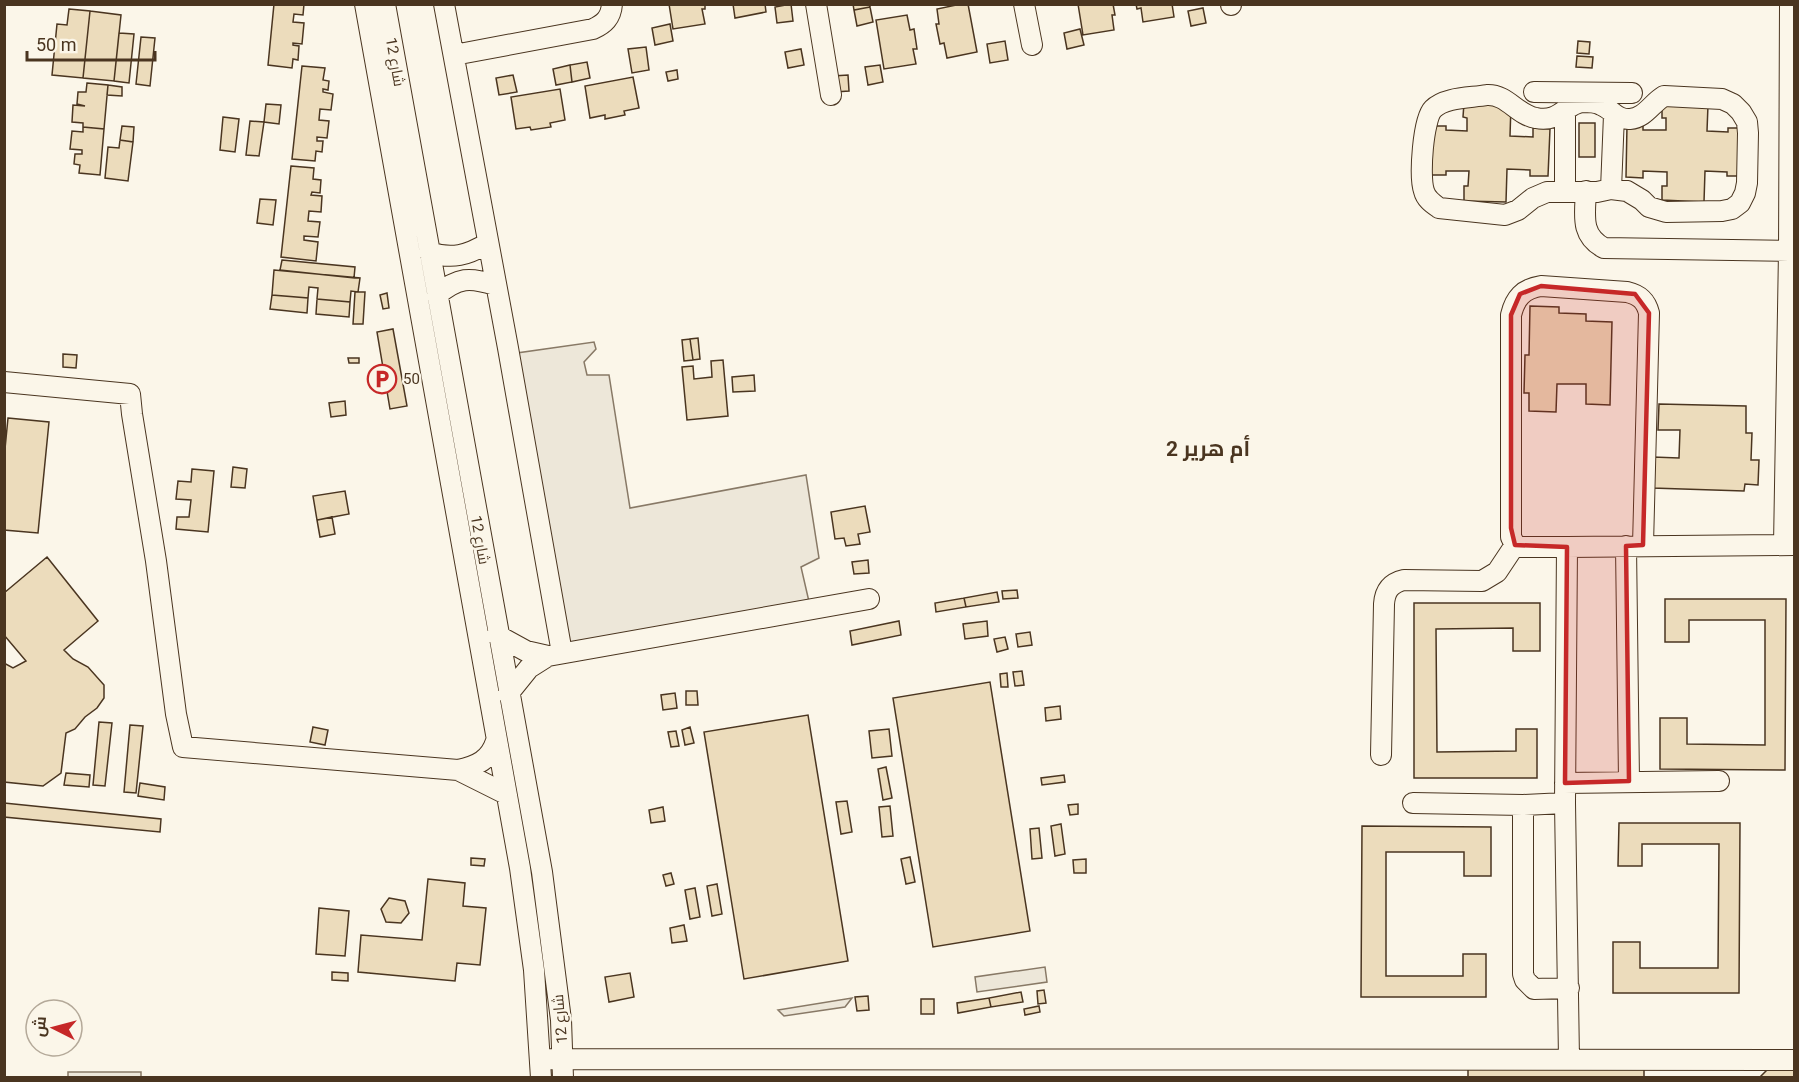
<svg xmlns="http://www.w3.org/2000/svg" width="1799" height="1082" font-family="Roboto,Cairo,sans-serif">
<rect width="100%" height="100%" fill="#fbf6e9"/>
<path fill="#ede7d9" stroke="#887966" stroke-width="1.5" d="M 594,342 L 596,349 L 584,362 L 587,375 L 609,375 L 630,508 L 806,475 L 819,558 L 801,567 L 810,606 L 563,652 L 510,354 Z
M 1045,967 L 1047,982 L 977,992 L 975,977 Z
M 852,998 L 845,1007 L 784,1016 L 778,1010 Z
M 68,1072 L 141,1072 L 141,1077 L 68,1077 Z"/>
<path fill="#ecdcbc" stroke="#4a3520" stroke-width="1.5" d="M 274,4 L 304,4 L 303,15 L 294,14 L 293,22 L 304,23 L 302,44 L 293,43 L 293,45 L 299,46 L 298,60 L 293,59 L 292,68 L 268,65 Z
M 669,4 L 705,4 L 705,9 L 702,9 L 705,24 L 673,29 Z
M 733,4 L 765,4 L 766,12 L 735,18 Z
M 791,4 L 793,21 L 777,23 L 775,7 Z
M 853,4 L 869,4 L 870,7 L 854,10 Z
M 961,4 L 968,4 L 977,52 L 947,58 L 944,43 L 940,44 L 936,24 L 939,24 L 937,9 Z
M 1078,4 L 1113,4 L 1115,15 L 1112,15 L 1114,30 L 1083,35 Z
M 1136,4 L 1172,4 L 1174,17 L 1143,22 L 1141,8 L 1137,9 Z
M 870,7 L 873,22 L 857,26 L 854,10 Z
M 1203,8 L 1206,23 L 1191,26 L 1188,11 Z
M 69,9 L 90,11 L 83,78 L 52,75 L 57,24 L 67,25 Z
M 90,11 L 121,15 L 114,81 L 83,78 Z
M 907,15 L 910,30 L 914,29 L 917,49 L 913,49 L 916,64 L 884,69 L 876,20 Z
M 670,24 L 673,41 L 655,45 L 652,28 Z
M 1080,29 L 1084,45 L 1067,49 L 1064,33 Z
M 119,33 L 134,34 L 129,83 L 114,81 Z
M 141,37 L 155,38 L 150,86 L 136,84 Z
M 1005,41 L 1008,60 L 990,63 L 987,44 Z
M 1578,41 L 1590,42 L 1589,54 L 1577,53 Z
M 646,47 L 649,70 L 632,73 L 628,49 Z
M 801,49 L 804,65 L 788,68 L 785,52 Z
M 1577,56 L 1593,57 L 1592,68 L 1576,67 Z
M 587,62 L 590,78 L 572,82 L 570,65 Z
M 570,65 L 572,82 L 556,85 L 553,69 Z
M 880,65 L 883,82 L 868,85 L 865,67 Z
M 302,66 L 325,68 L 323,80 L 329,81 L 328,90 L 323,89 L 323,92 L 333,94 L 331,110 L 320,109 L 319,120 L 329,121 L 327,138 L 317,137 L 317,141 L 323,141 L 322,152 L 316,151 L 315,161 L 292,159 Z
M 677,70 L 678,79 L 668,81 L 666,72 Z
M 513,75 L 517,92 L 499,95 L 496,78 Z
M 848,75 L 849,91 L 835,92 L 833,76 Z
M 633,77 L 639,108 L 624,111 L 625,115 L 605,119 L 605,115 L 590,118 L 585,86 Z
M 87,83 L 108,85 L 104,129 L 83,127 L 83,123 L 72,122 L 73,105 L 85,106 L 77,104 L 78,92 L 86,92 Z
M 108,85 L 122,87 L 122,96 L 107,95 Z
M 560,89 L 565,120 L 550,123 L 551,127 L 531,130 L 530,127 L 516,129 L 511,97 Z
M 1464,103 L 1511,105 L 1510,136 L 1533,137 L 1533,128 L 1550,129 L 1548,176 L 1530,176 L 1530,170 L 1507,169 L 1506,202 L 1464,201 L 1464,186 L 1468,186 L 1469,171 L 1446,171 L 1446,175 L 1431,175 L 1433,126 L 1446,126 L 1446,130 L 1467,131 L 1467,118 L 1463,117 Z
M 266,104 L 281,105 L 279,124 L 264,122 Z
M 1662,104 L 1708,105 L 1707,131 L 1728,132 L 1728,128 L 1742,128 L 1741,176 L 1727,176 L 1727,172 L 1705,171 L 1704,202 L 1662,200 L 1662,186 L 1667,186 L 1667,172 L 1643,171 L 1643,178 L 1626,177 L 1627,125 L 1643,126 L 1643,130 L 1666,130 L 1666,118 L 1662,118 Z
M 223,117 L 239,119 L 235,152 L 220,150 Z
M 250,121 L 264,122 L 259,156 L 246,155 Z
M 1579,123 L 1595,123 L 1595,157 L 1579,157 Z
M 122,126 L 134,127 L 133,142 L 120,140 Z
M 83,127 L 104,129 L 100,175 L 79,173 L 80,165 L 74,164 L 75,154 L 82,154 L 82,150 L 70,149 L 72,131 L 83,132 Z
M 120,140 L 133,142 L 128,181 L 105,178 L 108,147 L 119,148 Z
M 291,166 L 314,168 L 313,179 L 321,180 L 320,193 L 312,192 L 311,195 L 322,196 L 321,212 L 309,211 L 308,221 L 320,222 L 318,237 L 304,236 L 304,240 L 318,242 L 316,261 L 281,257 Z
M 260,199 L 276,200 L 273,225 L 257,223 Z
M 282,260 L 355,267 L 354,278 L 280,270 Z
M 274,270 L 360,278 L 358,292 L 351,291 L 350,302 L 317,299 L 318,288 L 309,287 L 308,298 L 272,295 Z
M 355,292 L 365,292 L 363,324 L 353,324 Z
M 387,293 L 389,308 L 383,309 L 380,295 Z
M 272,295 L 308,298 L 307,313 L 270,309 Z
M 317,299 L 350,302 L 349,317 L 316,314 Z
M 1530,306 L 1559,307 L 1559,313 L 1586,314 L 1586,321 L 1612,322 L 1610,405 L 1586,404 L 1586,384 L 1557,384 L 1556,412 L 1529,411 L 1529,393 L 1524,393 L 1525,355 L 1529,355 Z
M 393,329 L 407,406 L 390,409 L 377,332 Z
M 698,338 L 700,359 L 693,360 L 690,339 Z
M 690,339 L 693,360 L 684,361 L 682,340 Z
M 63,354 L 77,355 L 76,368 L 63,367 Z
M 348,358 L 359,358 L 359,363 L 349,363 Z
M 723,360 L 728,416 L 687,420 L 682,367 L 693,366 L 694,379 L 712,377 L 711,361 Z
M 754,375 L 755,391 L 733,392 L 732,377 Z
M 345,401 L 346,415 L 331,417 L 329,403 Z
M 1659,404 L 1746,406 L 1746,433 L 1752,433 L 1751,460 L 1759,460 L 1758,485 L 1745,484 L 1744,491 L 1652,488 L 1653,457 L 1679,458 L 1680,430 L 1658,430 Z
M 8,418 L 49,422 L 38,533 L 4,530 L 4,459 Z
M 233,467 L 247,469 L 245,488 L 231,487 Z
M 192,469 L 214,471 L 208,532 L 176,529 L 177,517 L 189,517 L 191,500 L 176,499 L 178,481 L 191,482 Z
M 345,491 L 349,514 L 317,520 L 313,496 Z
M 865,506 L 870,532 L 858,534 L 860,544 L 846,546 L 844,538 L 835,539 L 831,512 Z
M 332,517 L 335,534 L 320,537 L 317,520 Z
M 47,557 L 98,621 L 64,650 L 73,659 L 88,667 L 104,685 L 104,698 L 97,708 L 85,717 L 75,729 L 66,733 L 61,773 L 43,786 L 4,782 L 4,663 L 13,668 L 26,661 L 4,635 L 4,593 Z
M 868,560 L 869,573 L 854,574 L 852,562 Z
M 1017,590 L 1018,598 L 1003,599 L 1002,591 Z
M 997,592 L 999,602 L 966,607 L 964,598 Z
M 964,598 L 966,607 L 936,612 L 935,603 Z
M 1665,599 L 1786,599 L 1785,770 L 1660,769 L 1660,718 L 1687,718 L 1687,744 L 1765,745 L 1765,620 L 1689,620 L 1689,642 L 1665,642 Z
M 1414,603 L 1540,603 L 1540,651 L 1513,651 L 1513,628 L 1436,629 L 1437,752 L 1516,751 L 1516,729 L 1537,729 L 1537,778 L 1414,778 Z
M 899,621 L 901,635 L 852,645 L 850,631 Z
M 987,621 L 988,636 L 965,639 L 963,624 Z
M 1030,632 L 1032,645 L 1018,647 L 1016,634 Z
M 1005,637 L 1008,649 L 997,652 L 994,639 Z
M 1022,671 L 1024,685 L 1015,686 L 1013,672 Z
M 1007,673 L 1008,687 L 1001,687 L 1000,674 Z
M 990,682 L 1030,931 L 933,947 L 893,698 Z
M 686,691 L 697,691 L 698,705 L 686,705 Z
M 675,693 L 677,708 L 663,710 L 661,695 Z
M 1060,706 L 1061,719 L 1046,721 L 1045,708 Z
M 808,715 L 848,961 L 744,979 L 704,732 Z
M 99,722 L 112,723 L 105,786 L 93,785 Z
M 130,725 L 143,726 L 136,793 L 124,792 Z
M 313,727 L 328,730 L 325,745 L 310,742 Z
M 690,727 L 694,743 L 685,745 L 682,730 Z
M 889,729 L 892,756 L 872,758 L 869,731 Z
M 676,731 L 679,746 L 671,747 L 668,732 Z
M 886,767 L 892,798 L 883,800 L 878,769 Z
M 66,773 L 90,775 L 89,787 L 64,785 Z
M 1064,775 L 1065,782 L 1042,785 L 1041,778 Z
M 140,783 L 165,787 L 164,800 L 138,796 Z
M 847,801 L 852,832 L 841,834 L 836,802 Z
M 4,803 L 161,819 L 160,832 L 4,817 Z
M 1078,804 L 1078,814 L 1070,815 L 1068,805 Z
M 890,806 L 893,836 L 882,837 L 879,807 Z
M 663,807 L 665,821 L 651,823 L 649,810 Z
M 1619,823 L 1740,823 L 1739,993 L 1613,993 L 1613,942 L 1640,942 L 1640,968 L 1718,968 L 1719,844 L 1642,844 L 1642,866 L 1618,866 Z
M 1061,824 L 1065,854 L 1055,856 L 1051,826 Z
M 1362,826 L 1491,827 L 1491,876 L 1464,876 L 1464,852 L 1386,852 L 1386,976 L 1463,976 L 1463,954 L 1486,954 L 1486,997 L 1361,997 Z
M 1039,828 L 1042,858 L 1032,859 L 1030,829 Z
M 910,857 L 915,882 L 906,884 L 901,859 Z
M 471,858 L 485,859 L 484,866 L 471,865 Z
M 1086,859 L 1086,873 L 1074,873 L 1073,860 Z
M 671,873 L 674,884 L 666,886 L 663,875 Z
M 428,879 L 465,883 L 463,906 L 486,908 L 480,965 L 457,963 L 455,981 L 358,972 L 361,935 L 422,940 Z
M 717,884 L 722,914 L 712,916 L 707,886 Z
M 695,888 L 700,917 L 690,919 L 685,890 Z
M 389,898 L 405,901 L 409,913 L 401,923 L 386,922 L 381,909 Z
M 319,908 L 349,911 L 345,956 L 316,954 Z
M 684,925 L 687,941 L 672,943 L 670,928 Z
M 332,972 L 348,973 L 348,981 L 332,980 Z
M 630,973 L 634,997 L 609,1002 L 605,977 Z
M 1044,990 L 1046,1003 L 1038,1004 L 1037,991 Z
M 1021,992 L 1023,1002 L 991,1007 L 989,998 Z
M 868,996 L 869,1010 L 857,1011 L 855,997 Z
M 989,998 L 991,1007 L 958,1013 L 957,1003 Z
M 921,999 L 934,999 L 934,1014 L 921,1014 Z
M 1039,1006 L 1040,1012 L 1025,1015 L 1024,1009 Z
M 1468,1069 L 1644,1069 L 1644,1078 L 1468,1078 Z
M 1768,1069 L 1794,1070 L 1794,1078 L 1759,1078 Z"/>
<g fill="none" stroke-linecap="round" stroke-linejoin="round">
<g stroke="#4a3520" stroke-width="22">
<path id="minor" d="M 365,4 L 520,868 L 534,970 L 541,1078
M 385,4 L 542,872 L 561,1020 L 563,1078
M 444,4 L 508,348 L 562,653
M 816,4 L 831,95
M 1024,4 L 1032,45
M 1231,4 L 1231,5
M 454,55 L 593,29 C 604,24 611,18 612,4
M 1534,92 L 1632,93
M 1487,95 C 1507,94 1517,115 1536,118 C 1560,123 1566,103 1583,102 C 1589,102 1596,102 1601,105 C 1612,109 1616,120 1630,119 C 1645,118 1652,103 1664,96 L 1722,99 L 1733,104 L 1741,112 L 1747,122 L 1748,133 L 1747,183 L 1745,193 L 1740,203 L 1732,209 L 1722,211 L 1666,212 L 1649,207 L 1642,200 L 1627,191 L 1611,189 L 1597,192 L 1547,192 L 1533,198 L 1518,210 L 1505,215 L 1439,208 C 1432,203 1426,199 1424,191 C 1419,177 1423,119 1433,109 C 1445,97 1470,98 1487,95 Z
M 1611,189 L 1614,115
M 1565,191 L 1565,112
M 1586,191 C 1585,215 1580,235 1604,248 L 1789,251
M 429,252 C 452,260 468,255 488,243
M 437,295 C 458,277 470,277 495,285
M 4,382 L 130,394 L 132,414 L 156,561 L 176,714 L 183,747 L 458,770 C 477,766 490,760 496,741
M 1784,545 L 1789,251 L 1790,4
M 1626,546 L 1629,781
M 1567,547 L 1521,547 L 1515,545 L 1511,537 L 1511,315 C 1515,298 1523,289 1541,286 L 1627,292 C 1640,295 1646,301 1649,313 L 1643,545
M 497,635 L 526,651 L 548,656 L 869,599
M 508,694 L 529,668 L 548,656
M 1381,755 L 1384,604 C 1385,590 1391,583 1404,580 L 1482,581 L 1497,572 L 1515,545
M 458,770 L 506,794
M 1565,783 L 1719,781
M 1413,803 L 1523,805 L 1565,803
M 1523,805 L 1523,974 L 1525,980 L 1534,989 L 1569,988
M 540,1059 L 1794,1060
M 1569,1059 L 1565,803 L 1567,547 L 1794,545"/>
</g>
<use href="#minor" stroke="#fbf6e9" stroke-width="20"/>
</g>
<path fill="#c62828" fill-opacity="0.2" stroke="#c62828" stroke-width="4.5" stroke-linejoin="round" d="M 1541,286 L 1635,294 L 1649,313 L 1643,545 L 1626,546 L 1629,781 L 1565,783 L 1567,547 L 1515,545 L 1511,528 L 1511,315 L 1520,294 Z"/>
<defs>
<g id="parking-ring" transform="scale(1.5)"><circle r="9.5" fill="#fbf6e9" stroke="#c62828" stroke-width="1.5"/><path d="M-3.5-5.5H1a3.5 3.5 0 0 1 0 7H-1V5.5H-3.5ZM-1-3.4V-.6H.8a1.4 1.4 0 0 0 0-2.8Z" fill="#c62828"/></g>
</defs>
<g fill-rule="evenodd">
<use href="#parking-ring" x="382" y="379"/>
</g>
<g text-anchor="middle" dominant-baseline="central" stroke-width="4.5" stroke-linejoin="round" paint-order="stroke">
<g font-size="15" fill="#4a3520" stroke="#fbf6e9">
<text transform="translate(395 62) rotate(80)">شارع 12</text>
<text transform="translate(480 540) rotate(80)">شارع 12</text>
<text transform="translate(560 1019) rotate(-95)">شارع 12</text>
</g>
<g font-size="15" fill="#4a3520" stroke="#fbf6e9" text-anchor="start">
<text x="403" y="379">50</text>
</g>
<g font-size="21" font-weight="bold" fill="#4a3520" stroke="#fbf6e9">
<text x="1208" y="449">أم هرير 2</text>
</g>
</g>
<rect width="1799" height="1082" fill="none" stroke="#4a3520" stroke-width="12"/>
<g transform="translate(54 1028) rotate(276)"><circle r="28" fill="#fbf6e9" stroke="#b4a999" stroke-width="1.5"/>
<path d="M0-4.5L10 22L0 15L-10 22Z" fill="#c62828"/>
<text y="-9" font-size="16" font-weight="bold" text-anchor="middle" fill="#4a3520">ش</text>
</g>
<path d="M27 51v9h128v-9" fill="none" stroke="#4a3520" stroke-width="3"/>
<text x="36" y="51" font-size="18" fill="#4a3520" stroke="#fbf6e9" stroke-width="4.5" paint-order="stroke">50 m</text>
</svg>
